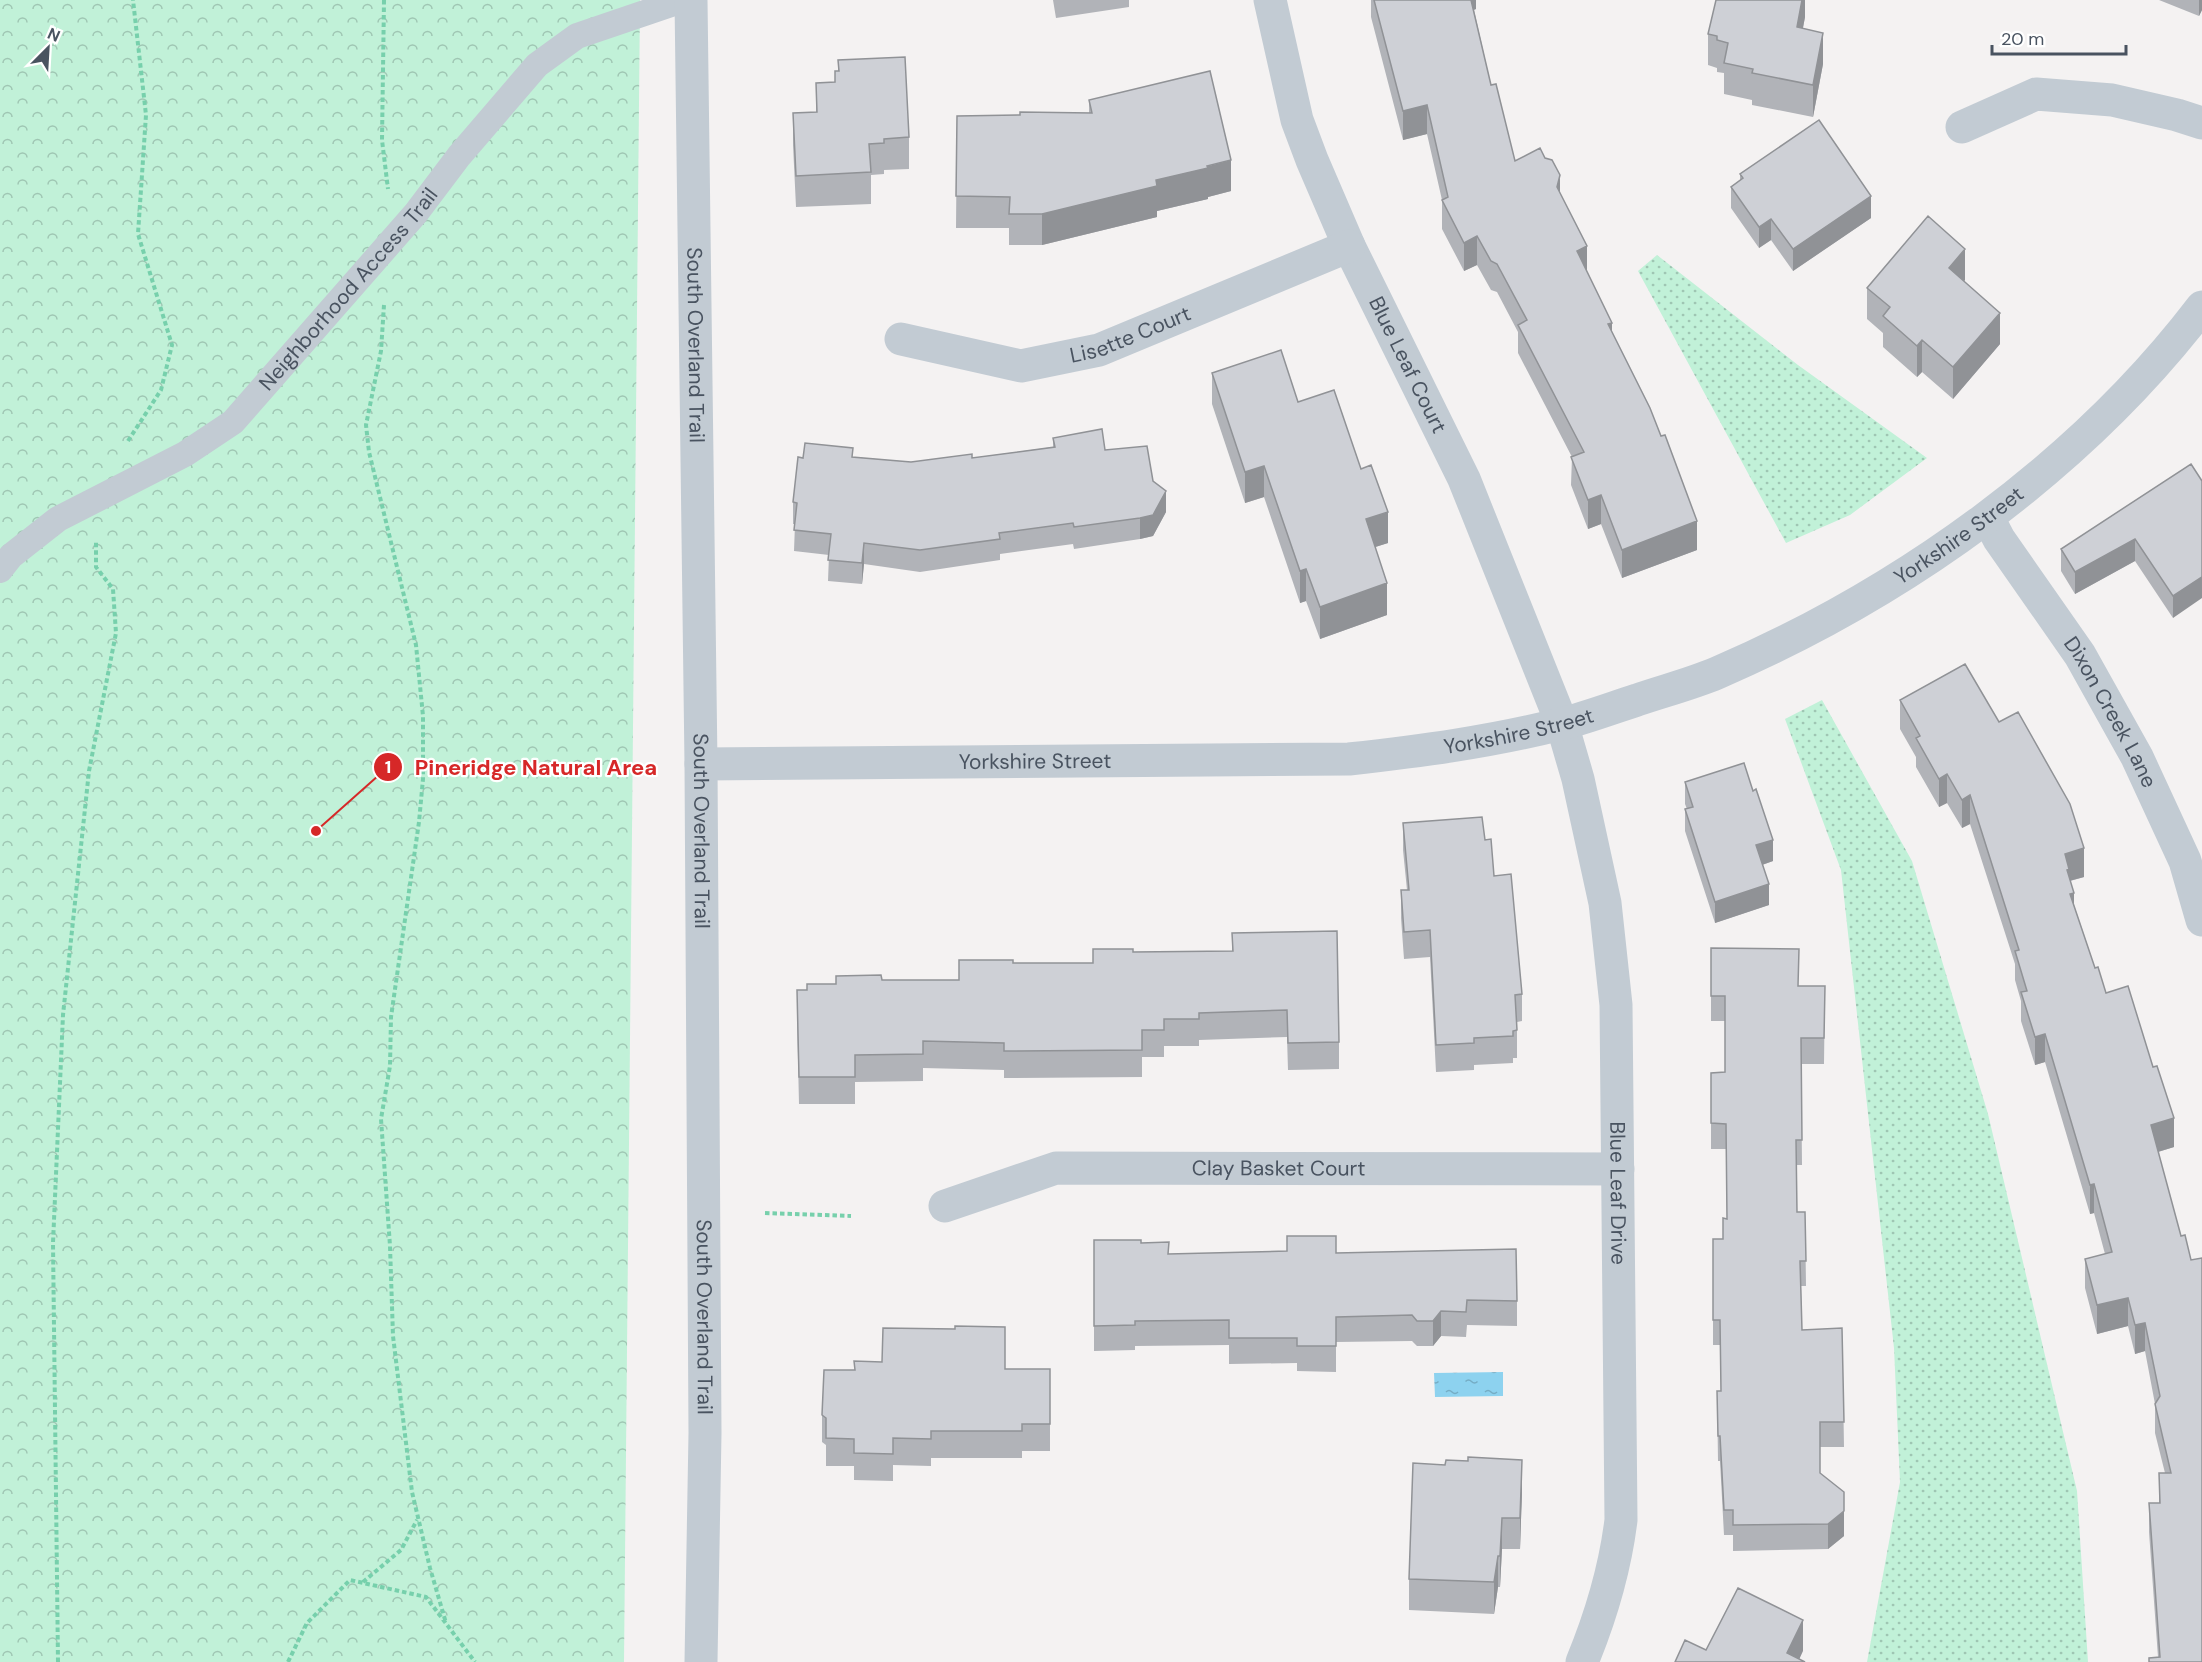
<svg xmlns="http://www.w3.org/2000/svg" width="2202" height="1662" font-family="'DM Sans',sans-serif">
<defs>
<pattern id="grass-dots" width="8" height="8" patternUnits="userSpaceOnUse" patternTransform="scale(1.5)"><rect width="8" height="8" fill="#c1f1d8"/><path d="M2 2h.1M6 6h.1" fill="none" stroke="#9fc6b3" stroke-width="1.8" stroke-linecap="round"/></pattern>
<pattern id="forest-crowns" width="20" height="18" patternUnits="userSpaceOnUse" patternTransform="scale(1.5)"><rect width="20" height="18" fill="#c1f1d8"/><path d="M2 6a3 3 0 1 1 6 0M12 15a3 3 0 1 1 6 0" fill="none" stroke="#9fc6b3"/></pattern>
<pattern id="water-ripples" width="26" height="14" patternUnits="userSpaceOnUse" patternTransform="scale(1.5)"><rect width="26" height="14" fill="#8dd2ef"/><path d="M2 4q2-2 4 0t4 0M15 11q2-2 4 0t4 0" fill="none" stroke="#75adc5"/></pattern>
</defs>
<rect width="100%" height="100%" fill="#f4f2f2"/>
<path fill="url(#grass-dots)" d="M 1657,255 L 1798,365 L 1927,458 L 1850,515 L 1786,543 L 1638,271 Z
M 1822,700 L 1912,861 L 1988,1114 L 2077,1491 L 2088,1662 L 1867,1662 L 1900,1482 L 1894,1348 L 1841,870 L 1785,719 Z"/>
<path fill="url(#forest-crowns)" d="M 0,0 L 640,0 L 624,1662 L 0,1662 Z"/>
<path fill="url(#water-ripples)" d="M 1503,1372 L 1503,1396 L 1435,1397 L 1434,1373 Z"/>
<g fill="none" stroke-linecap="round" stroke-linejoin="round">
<path stroke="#77d0ac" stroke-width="4" stroke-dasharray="4.5 3" stroke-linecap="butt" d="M 384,0 L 382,140 L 388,189
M 384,305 L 381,351 L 366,425 L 369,452 L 416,645 L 423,716 L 423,779 L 419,822 L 391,1017 L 390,1066 L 381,1119 L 390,1246 L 393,1336 L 412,1492 L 430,1568 L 446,1623
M 128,441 L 161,390 L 172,345 L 138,234 L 146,115 L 133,0
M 765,1213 L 851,1216
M 363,1582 L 401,1550 L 417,1520
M 58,1662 L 53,1243 L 63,1015 L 89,771 L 116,633 L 113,589 L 96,567 L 96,542
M 288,1662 L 307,1623 L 350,1580 L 426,1597 L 475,1662"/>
<path stroke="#c2cbd3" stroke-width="26" id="s1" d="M 0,570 L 11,556 L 58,519 L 185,454 L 233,422 L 416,213 L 459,156 L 537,65 L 577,36 L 683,0"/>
<g stroke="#c2cbd3" stroke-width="33">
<path id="s2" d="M 691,0 L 701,764 L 705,1433 L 701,1662"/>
<path id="s3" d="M 1270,0 L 1297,120 L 1312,160 L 1349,246 L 1464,479 L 1562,724 L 1578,779 L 1605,903 L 1616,1005 L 1621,1520 C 1615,1569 1601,1616 1582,1662"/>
<path d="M 1962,127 L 2036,94 L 2112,100 L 2177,115 L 2202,123"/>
<path id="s4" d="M 901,339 L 1021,366 L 1099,350 L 1349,246"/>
<path id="s5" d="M 1988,518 L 1999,539 L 2080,655 L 2137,757 L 2185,861 L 2202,920"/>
<path id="s6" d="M 701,764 L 1349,759 C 1421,751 1490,742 1561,724 C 1586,718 1612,708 1637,700 C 1663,691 1691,684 1717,673 C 1901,594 2080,467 2202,307"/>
<path id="s7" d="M 945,1206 L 1056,1168 L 1618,1169"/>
</g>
</g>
<path fill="#b1b3b8" d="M 1053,0 L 1129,0 L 1129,7 L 1056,18 Z
M 1371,0 L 1476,0 L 1476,9 L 1474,10 L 1491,85 L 1515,161 L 1560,194 L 1587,273 L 1612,332 L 1697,550 L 1622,578 L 1601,524 L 1588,529 L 1571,485 L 1572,457 L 1518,353 L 1518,332 L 1497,292 L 1491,290 L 1477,265 L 1464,271 L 1442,229 L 1442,200 L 1427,134 L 1403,140 L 1371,17 Z
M 1805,0 L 1805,17 L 1803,28 L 1823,64 L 1813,117 L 1752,105 L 1752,100 L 1724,94 L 1724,73 L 1717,72 L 1717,68 L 1708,65 L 1708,34 Z
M 2159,0 L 2202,0 L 2202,10 L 2199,16 Z
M 838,60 L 909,137 L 909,169 L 884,170 L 884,174 L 871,175 L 871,204 L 796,207 L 793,145 L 793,113 L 816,112 L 816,83 L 835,82 L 838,71 Z
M 1089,100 L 1231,191 L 1208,197 L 1208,199 L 1157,211 L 1157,217 L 1042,245 L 1009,245 L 1009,228 L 956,228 L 957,116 L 1020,115 L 1089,113 Z
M 1740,174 L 1871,218 L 1793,271 L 1771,240 L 1759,248 L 1731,208 L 1731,187 L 1740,180 Z
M 1965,280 L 1964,281 L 2000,344 L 1953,399 L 1922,372 L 1917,377 L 1883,347 L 1883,333 L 1867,319 L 1867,288 Z
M 1212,373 L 1298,402 L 1361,469 L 1388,543 L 1375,547 L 1387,615 L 1320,639 L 1306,601 L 1300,603 L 1264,497 L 1245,503 L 1212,404 Z
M 1053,438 L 1105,450 L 1153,481 L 1166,512 L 1153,536 L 1140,539 L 1074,549 L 1073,544 L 1000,554 L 1000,560 L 920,572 L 864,564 L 862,584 L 828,581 L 829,555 L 794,551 L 795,524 L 793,524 L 793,502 L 803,458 L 853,457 L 911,462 L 972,458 L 1053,447 Z
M 2202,481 L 2173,618 L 2135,561 L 2075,594 L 2061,571 L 2061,549 Z
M 1900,700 L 2084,877 L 2070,881 L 2074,905 L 2095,968 L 2174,1147 L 2158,1152 L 2202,1662 L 2158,1657 L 2149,1532 L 2149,1503 L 2159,1503 L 2159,1473 L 2165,1473 L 2155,1433 L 2155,1404 L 2145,1351 L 2135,1354 L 2128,1326 L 2097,1334 L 2085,1288 L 2085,1259 L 2105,1254 L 2094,1213 L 2090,1214 L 2045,1062 L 2035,1065 L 2021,1021 L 2021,1001 L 2015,980 L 2015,964 L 1970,824 L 1962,828 L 1947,803 L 1939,807 L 1916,767 L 1916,757 L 1900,729 Z
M 1685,782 L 1753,791 L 1773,861 L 1762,865 L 1769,905 L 1715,923 L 1685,831 L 1685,809 L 1687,809 L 1685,804 Z
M 1403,823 L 1485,840 L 1494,876 L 1522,994 L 1522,1021 L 1517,1022 L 1517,1058 L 1513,1058 L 1513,1063 L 1474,1065 L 1474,1070 L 1436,1072 L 1430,957 L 1404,959 L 1401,918 L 1401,890 L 1407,890 L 1403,850 Z
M 1232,933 L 1339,1042 L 1339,1069 L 1288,1070 L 1287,1037 L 1199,1040 L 1199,1046 L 1164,1046 L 1164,1057 L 1142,1057 L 1142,1077 L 1004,1078 L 1004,1070 L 923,1068 L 923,1081 L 855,1082 L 855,1104 L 799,1104 L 797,1017 L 807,990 L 836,984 L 882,980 L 959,980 L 1013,963 L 1093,963 L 1133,952 L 1232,951 Z
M 1711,948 L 1799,986 L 1825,986 L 1824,1064 L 1801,1064 L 1802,1165 L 1797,1165 L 1797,1212 L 1805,1212 L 1806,1286 L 1801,1286 L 1802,1330 L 1842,1328 L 1844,1447 L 1820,1447 L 1820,1473 L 1844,1536 L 1828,1549 L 1733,1551 L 1733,1535 L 1724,1535 L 1720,1461 L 1718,1461 L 1717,1391 L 1721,1391 L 1720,1345 L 1713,1345 L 1713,1239 L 1723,1239 L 1727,1219 L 1726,1149 L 1711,1149 L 1711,1073 L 1725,1072 L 1725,1021 L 1711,1021 Z
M 1094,1240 L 1141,1243 L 1169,1254 L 1336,1253 L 1517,1301 L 1517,1326 L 1467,1325 L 1466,1337 L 1441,1336 L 1433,1346 L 1417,1346 L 1412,1341 L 1336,1342 L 1336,1372 L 1297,1371 L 1297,1363 L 1229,1364 L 1229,1345 L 1135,1346 L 1135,1350 L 1094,1351 Z
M 1005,1369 L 1050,1369 L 1050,1451 L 1022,1451 L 1022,1458 L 931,1458 L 931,1466 L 893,1465 L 893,1481 L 854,1480 L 854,1466 L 826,1466 L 826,1445 L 822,1442 L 822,1415 L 854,1370 Z
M 1522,1491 L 1520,1549 L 1502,1549 L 1500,1587 L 1498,1587 L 1494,1614 L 1409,1610 L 1409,1579 Z"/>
<path fill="#909296" d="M 1467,0 L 1476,0 L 1476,9 L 1467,12 Z
M 1802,0 L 1805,0 L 1805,17 L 1797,58 L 1797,27 Z
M 2199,0 L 2202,0 L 2202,10 L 2199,16 Z
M 1823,33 L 1823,64 L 1813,117 L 1813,85 Z
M 1427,105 L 1427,134 L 1403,140 L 1403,111 Z
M 1231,160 L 1231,191 L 1208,197 L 1208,199 L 1157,211 L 1157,217 L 1042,245 L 1042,214 L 1156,180 Z
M 1560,175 L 1560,203 L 1557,187 Z
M 1871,196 L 1871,218 L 1793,271 L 1793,249 Z
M 1771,219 L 1771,240 L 1759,248 L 1759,227 Z
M 1477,236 L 1477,265 L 1464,271 L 1464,243 Z
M 1587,246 L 1587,274 L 1577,251 Z
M 1965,249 L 1965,280 L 1949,299 L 1949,268 Z
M 2000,313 L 2000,344 L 1953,399 L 1953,367 Z
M 1612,323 L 1612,351 L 1608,324 Z
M 1922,340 L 1922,372 L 1917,377 L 1917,346 Z
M 1264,466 L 1264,497 L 1245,503 L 1245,472 Z
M 1166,491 L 1166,512 L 1153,536 L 1140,539 L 1140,518 Z
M 1601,495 L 1601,524 L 1588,529 L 1588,500 Z
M 1388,512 L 1388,543 L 1366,550 L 1366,519 Z
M 1697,521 L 1697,550 L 1622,578 L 1622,550 Z
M 2135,539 L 2135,561 L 2075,594 L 2075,572 Z
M 864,543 L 864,564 L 862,584 L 862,563 Z
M 1306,569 L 1306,601 L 1300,603 L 1300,571 Z
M 2202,577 L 2202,598 L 2173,618 L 2173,596 Z
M 1387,583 L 1387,615 L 1320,639 L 1320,607 Z
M 1947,774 L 1947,803 L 1939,807 L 1939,779 Z
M 1970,795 L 1970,824 L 1962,828 L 1962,800 Z
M 1773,840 L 1773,861 L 1756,867 L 1756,845 Z
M 2084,848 L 2084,877 L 2069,881 L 2069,897 L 2065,854 Z
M 1769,884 L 1769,905 L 1715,923 L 1715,902 Z
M 2074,893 L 2074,921 L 2070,894 Z
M 2045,1034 L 2045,1062 L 2035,1065 L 2035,1037 Z
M 2174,1118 L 2174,1147 L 2151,1154 L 2151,1125 Z
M 2094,1184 L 2094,1213 L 2090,1214 L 2090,1185 Z
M 2128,1298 L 2128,1326 L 2097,1334 L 2097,1305 Z
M 1441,1311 L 1441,1336 L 1433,1346 L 1433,1321 Z
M 2145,1323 L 2145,1351 L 2135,1354 L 2135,1325 Z
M 1522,1460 L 1522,1491 L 1520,1549 L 1520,1518 Z
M 1844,1511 L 1844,1536 L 1828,1549 L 1828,1524 Z
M 1502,1518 L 1502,1549 L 1500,1587 L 1500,1556 Z
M 1498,1556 L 1498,1587 L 1494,1614 L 1494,1582 Z
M 1803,1620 L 1803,1651 L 1798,1662 L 1787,1653 Z"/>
<path fill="#ced0d6" stroke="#909296" stroke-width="1.5" d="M 1374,0 L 1471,0 L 1491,85 L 1496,84 L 1515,161 L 1540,148 L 1545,158 L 1552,160 L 1560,175 L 1557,187 L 1587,246 L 1577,251 L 1612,323 L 1608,324 L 1650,408 L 1661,436 L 1665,435 L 1697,521 L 1622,550 L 1601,495 L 1588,500 L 1571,457 L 1584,452 L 1518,325 L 1527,320 L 1497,264 L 1491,261 L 1477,236 L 1464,243 L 1442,200 L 1448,197 L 1427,105 L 1403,111 Z
M 1716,0 L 1802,0 L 1797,27 L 1823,33 L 1813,85 L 1752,73 L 1753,69 L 1724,63 L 1728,43 L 1717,40 L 1717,36 L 1708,34 Z
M 905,57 L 909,137 L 884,139 L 884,143 L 869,144 L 871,172 L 796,176 L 793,113 L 817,112 L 816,83 L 835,82 L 835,71 L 839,71 L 838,60 Z
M 1210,71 L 1231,160 L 1207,166 L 1208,168 L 1156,180 L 1157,186 L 1042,214 L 1009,214 L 1010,197 L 956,196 L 957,116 L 1020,115 L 1020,112 L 1092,113 L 1089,100 Z
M 1819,120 L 1871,196 L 1793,249 L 1771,219 L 1759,227 L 1731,187 L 1743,178 L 1740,174 Z
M 1928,216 L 1965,249 L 1949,268 L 2000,313 L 1953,367 L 1922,340 L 1917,346 L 1883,316 L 1890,307 L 1867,288 Z
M 1281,350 L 1298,402 L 1334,390 L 1361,469 L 1371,465 L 1388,512 L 1366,519 L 1387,583 L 1320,607 L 1306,569 L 1300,571 L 1264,466 L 1245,472 L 1212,373 Z
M 1102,429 L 1105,450 L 1147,446 L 1153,481 L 1166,491 L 1153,515 L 1140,518 L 1074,527 L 1073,523 L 999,533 L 1000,539 L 920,550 L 864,543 L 862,563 L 828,560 L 831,534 L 794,530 L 797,503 L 793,502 L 798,457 L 803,458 L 805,443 L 853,448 L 852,457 L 911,462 L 972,454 L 972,458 L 1055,447 L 1053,438 Z
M 2191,464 L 2202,481 L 2202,577 L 2173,596 L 2135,539 L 2075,572 L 2061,549 Z
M 1965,664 L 1999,722 L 2018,712 L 2070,804 L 2084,848 L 2065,854 L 2069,869 L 2067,870 L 2074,893 L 2070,894 L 2095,968 L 2098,967 L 2106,993 L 2128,986 L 2153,1067 L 2157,1066 L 2174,1118 L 2151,1125 L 2181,1236 L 2185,1235 L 2191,1260 L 2202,1258 L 2202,1662 L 2149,1662 L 2149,1658 L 2160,1657 L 2149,1503 L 2160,1503 L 2159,1473 L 2171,1473 L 2155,1404 L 2160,1396 L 2145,1323 L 2135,1325 L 2128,1298 L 2097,1305 L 2085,1259 L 2112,1252 L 2094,1184 L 2090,1185 L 2045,1034 L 2035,1037 L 2021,992 L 2027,991 L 2015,951 L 2019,950 L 1970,795 L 1962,800 L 1947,774 L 1939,779 L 1916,738 L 1920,736 L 1900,700 Z
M 1744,763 L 1753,791 L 1756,789 L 1773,840 L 1756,845 L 1769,884 L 1715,902 L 1685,809 L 1693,807 L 1685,782 Z
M 1482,817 L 1485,840 L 1491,839 L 1494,876 L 1511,874 L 1522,994 L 1515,995 L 1517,1030 L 1513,1031 L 1513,1036 L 1474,1038 L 1474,1043 L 1436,1045 L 1430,930 L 1404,932 L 1401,890 L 1409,890 L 1403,823 Z
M 1337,931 L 1339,1042 L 1288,1043 L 1287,1010 L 1199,1013 L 1199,1019 L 1164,1019 L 1164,1030 L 1142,1030 L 1142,1050 L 1004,1051 L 1004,1043 L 923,1041 L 923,1054 L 855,1055 L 855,1077 L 799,1077 L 797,990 L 807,990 L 807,984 L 836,984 L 836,976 L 881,975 L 882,980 L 959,980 L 959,960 L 1013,960 L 1013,963 L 1093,963 L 1093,949 L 1133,949 L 1133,952 L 1233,951 L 1232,933 Z
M 1711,948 L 1799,949 L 1798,986 L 1825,986 L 1824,1038 L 1801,1038 L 1802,1140 L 1796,1140 L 1797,1212 L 1805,1212 L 1806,1261 L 1800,1261 L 1802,1330 L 1842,1328 L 1844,1422 L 1820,1422 L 1820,1473 L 1844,1492 L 1844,1511 L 1828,1524 L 1733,1525 L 1733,1510 L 1724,1510 L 1720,1436 L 1718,1436 L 1717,1391 L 1721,1391 L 1720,1320 L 1713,1320 L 1713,1239 L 1723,1239 L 1723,1218 L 1727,1219 L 1726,1124 L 1711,1123 L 1711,1073 L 1725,1072 L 1725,996 L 1711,996 Z
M 1287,1236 L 1336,1236 L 1336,1253 L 1516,1249 L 1517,1301 L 1467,1300 L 1466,1312 L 1441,1311 L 1433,1321 L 1417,1321 L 1412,1315 L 1336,1317 L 1336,1346 L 1297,1346 L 1297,1338 L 1229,1338 L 1229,1320 L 1135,1321 L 1135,1325 L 1094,1326 L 1094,1240 L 1141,1240 L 1141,1243 L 1169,1242 L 1168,1254 L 1287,1251 Z
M 955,1326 L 1005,1327 L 1005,1369 L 1050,1369 L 1050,1424 L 1022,1424 L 1022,1431 L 931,1431 L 931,1439 L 893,1438 L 893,1454 L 854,1453 L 854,1439 L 826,1438 L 826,1418 L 822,1415 L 824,1370 L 855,1370 L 854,1361 L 882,1362 L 883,1328 L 955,1329 Z
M 1468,1457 L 1522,1460 L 1520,1518 L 1502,1518 L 1500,1556 L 1498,1556 L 1494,1582 L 1409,1579 L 1413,1463 L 1445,1465 L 1446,1460 L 1468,1461 Z
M 1738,1588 L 1803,1620 L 1787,1653 L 1805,1662 L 1675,1662 L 1685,1640 L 1706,1650 Z"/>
<g text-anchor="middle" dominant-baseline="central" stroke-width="4.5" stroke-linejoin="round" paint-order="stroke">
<g font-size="21" fill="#495360" stroke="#fff">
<text stroke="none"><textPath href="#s1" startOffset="454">Neighborhood Access Trail</textPath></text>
<text stroke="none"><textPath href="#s4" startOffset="237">Lisette Court</textPath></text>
<text stroke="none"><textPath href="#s2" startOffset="345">South Overland Trail</textPath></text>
<text stroke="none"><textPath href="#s3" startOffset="392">Blue Leaf Court</textPath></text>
<text stroke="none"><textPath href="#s6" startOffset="1306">Yorkshire Street</textPath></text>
<text stroke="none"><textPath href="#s5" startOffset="230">Dixon Creek Lane</textPath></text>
<text stroke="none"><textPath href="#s6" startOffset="820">Yorkshire Street</textPath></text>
<text stroke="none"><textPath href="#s6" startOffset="334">Yorkshire Street</textPath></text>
<text stroke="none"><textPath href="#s2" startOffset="831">South Overland Trail</textPath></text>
<text stroke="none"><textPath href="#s7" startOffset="340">Clay Basket Court</textPath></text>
<text stroke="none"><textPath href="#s3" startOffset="1258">Blue Leaf Drive</textPath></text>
<text stroke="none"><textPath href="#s2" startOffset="1317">South Overland Trail</textPath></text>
</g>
</g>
<path fill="none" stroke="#d62828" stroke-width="2" d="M316 831L388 767"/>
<g fill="#d62828" stroke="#fff" stroke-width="2">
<circle cx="316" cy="831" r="6"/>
<circle cx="388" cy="767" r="15"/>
</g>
<g font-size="18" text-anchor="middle" font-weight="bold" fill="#fff">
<text x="388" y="773">1</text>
</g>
<g font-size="22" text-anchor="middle" font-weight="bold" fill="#d62828" stroke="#fff" stroke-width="4.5" stroke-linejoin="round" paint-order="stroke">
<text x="536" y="775">Pineridge Natural Area</text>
</g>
<g transform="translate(48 48) rotate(24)" stroke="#ffffff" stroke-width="4.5" paint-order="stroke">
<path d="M0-4.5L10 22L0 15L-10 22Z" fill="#495360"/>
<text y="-9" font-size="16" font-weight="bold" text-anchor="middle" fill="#495360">N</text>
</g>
<path d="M1992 45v9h134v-9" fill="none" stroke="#495360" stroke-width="3"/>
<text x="2001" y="45" font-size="18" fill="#495360" stroke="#ffffff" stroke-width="4.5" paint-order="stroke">20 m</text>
</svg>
